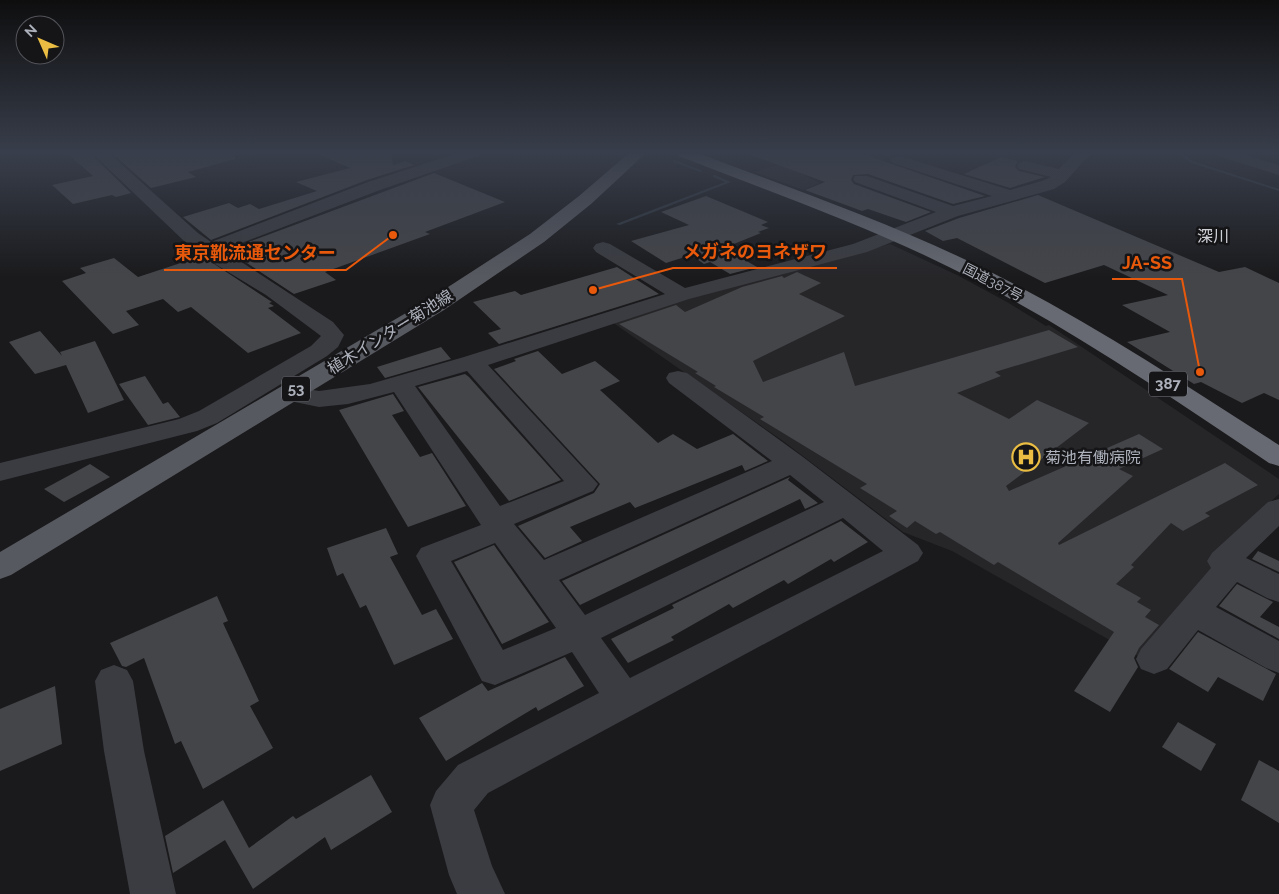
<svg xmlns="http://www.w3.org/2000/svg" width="1279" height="894" font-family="Raleway,'Noto Sans JP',sans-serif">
<rect width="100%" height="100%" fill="#1a1a1c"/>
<path fill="#262629" d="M 747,153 L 900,153 L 846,173 L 792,169 L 820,183 L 803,190 L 755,172 L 784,163 Z
M 890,244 L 957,275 L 1007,302 L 1046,326 L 1049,325 L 1279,479 L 1279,494 L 1220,548 L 1221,567 L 1145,660 L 952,551 L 903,532 L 783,441 L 612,322 L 704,293 Z"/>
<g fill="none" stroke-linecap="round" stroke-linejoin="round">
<path fill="#303840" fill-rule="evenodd" d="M 1178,153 L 1182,153 L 1193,161 L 1279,189 L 1279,191 L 1191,163 Z
M 673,160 L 675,160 L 703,171 L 700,172 L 673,162 Z
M 713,175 L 715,175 L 731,182 L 620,225 L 616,224 L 725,182 L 713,177 Z"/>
</g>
<path fill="#444549" d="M 67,153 L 90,153 L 131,193 L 116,197 L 112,195 L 73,204 L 52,185 L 93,176 Z
M 112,153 L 234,153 L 235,159 L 188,172 L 196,177 L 151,188 Z
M 316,153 L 391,153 L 393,165 L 405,161 L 414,165 L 367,180 L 211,240 L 183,217 L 229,203 L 238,208 L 250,204 L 259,209 L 317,191 L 296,182 L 350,168 Z
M 751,153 L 860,153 L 985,196 L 953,204 L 868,174 L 853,175 L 851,180 L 854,184 L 931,212 L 906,222 L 868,209 L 862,211 L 805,190 L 825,182 L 751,155 Z
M 1001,157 L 1018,161 L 1015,167 L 1019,171 L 1045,177 L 1010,188 L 964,174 Z
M 434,173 L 505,202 L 425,232 L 430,234 L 325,272 L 336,280 L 294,294 L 227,250 Z
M 1038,195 L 1219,272 L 1245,267 L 1279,283 L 1279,400 L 1264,393 L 1242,403 L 1201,382 L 1194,384 L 1127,342 L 1170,332 L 1122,305 L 1168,295 L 1104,265 L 1045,283 L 957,238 L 943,241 L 925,231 L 959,218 Z
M 706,196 L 768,222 L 761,225 L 769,228 L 758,232 L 761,233 L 724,248 L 757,267 L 730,274 L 710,262 L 704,264 L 691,255 L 666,263 L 631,241 L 689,225 L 661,212 Z
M 202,256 L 272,302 L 269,303 L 274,306 L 268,308 L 301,333 L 248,353 L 191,307 L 178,312 L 163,299 L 126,311 L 139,325 L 113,334 L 62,281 L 86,273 L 80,268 L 114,258 L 138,277 Z
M 617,267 L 659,294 L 499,344 L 488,333 L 501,329 L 473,302 L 515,291 L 521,295 Z
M 797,272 L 821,283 L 799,294 L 845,316 L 753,361 L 763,382 L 844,352 L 855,386 L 1049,330 L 1078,347 L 995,372 L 1001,376 L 957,393 L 1009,419 L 1037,400 L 1089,423 L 1006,486 L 1009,491 L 1139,434 L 1163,449 L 1119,469 L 1133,476 L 1058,543 L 1059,545 L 1225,463 L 1258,485 L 1205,513 L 1210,516 L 1183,531 L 1171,523 L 1131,565 L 1134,567 L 1116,584 L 1141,598 L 1137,602 L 1151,610 L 1145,617 L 1159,625 L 1139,648 L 1134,658 L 1138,667 L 1110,712 L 1074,691 L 1114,632 L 998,562 L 994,565 L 940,532 L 936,534 L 915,521 L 907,528 L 889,516 L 897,511 L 860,488 L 867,484 L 760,419 L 764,417 L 714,387 L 716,386 L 695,373 L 698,372 L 619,324 L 676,305 L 685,312 L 742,287 L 782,276 L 784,278 Z
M 40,331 L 62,356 L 60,352 L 95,341 L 124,400 L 88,413 L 66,365 L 35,374 L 9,342 Z
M 441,347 L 451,359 L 385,378 L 377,367 Z
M 538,351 L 562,374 L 595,361 L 620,381 L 600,390 L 658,443 L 673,434 L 697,449 L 733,434 L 768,461 L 745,471 L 742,465 L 635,508 L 630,502 L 570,527 L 582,541 L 545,558 L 518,526 L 594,493 L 600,484 L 494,369 L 516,361 L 514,359 Z
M 465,374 L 469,377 L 561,480 L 509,501 L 418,387 Z
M 145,376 L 163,404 L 168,402 L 180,417 L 148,425 L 119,384 Z
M 393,394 L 404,411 L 392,415 L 420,457 L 432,453 L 466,506 L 408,527 L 339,410 Z
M 90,464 L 110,477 L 64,502 L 44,489 Z
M 790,477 L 788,480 L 818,503 L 805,509 L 800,499 L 580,605 L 562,581 Z
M 841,521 L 868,542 L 834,562 L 831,559 L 788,584 L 784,580 L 733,608 L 729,604 L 671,637 L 674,640 L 628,663 L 611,639 L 674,608 L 672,605 Z
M 386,528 L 398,554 L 390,557 L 422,615 L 436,609 L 453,639 L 394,665 L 366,605 L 360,608 L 343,573 L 337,576 L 327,548 Z
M 494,545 L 549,622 L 502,644 L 454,562 Z
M 1258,551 L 1279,561 L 1279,572 L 1252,559 Z
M 1237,584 L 1273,602 L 1260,617 L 1279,627 L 1279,639 L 1219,606 Z
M 217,596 L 228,621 L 223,623 L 259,701 L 250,706 L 273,748 L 203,789 L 181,741 L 175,744 L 144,658 L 126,667 L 122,666 L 110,643 Z
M 1198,632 L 1276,674 L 1263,701 L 1218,677 L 1208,692 L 1169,669 Z
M 565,657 L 584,686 L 538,711 L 536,707 L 446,761 L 419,718 L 482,683 L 488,691 Z
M 55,686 L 62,744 L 0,771 L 0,709 Z
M 1178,722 L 1216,744 L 1201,771 L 1162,747 Z
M 1259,760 L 1279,771 L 1279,823 L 1241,800 Z
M 371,775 L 392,812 L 331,850 L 325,837 L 253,889 L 225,840 L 173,873 L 165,836 L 223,800 L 249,848 L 293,816 L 296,819 Z"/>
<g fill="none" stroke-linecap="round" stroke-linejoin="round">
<path fill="#3b3c41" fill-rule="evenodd" d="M 92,153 L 109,153 L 198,233 L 211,242 L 368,182 L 458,153 L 481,153 L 478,156 L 380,190 L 223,250 L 333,322 L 344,335 L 338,347 L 327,356 L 217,423 L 197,431 L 0,481 L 0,463 L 179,419 L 199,411 L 311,346 L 321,336 L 266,295 L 215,264 L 184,241 Z
M 1075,153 L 1091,153 L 1065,182 L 1054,189 L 958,216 L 867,252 L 689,299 L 488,365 L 598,484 L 593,491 L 514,524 L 544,560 L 772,461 L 669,383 L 666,378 L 669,373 L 678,371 L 687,373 L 803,457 L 918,545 L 923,553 L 918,561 L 488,793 L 474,810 L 492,866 L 505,894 L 457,894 L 449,875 L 430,805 L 436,791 L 458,765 L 599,693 L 572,652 L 495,685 L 482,681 L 416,556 L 421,548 L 481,525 L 394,392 L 348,404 L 319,407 L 280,399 L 276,394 L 280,389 L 289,386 L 319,391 L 370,384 L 464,357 L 665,294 L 596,252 L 593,248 L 596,244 L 603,242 L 610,244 L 685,288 L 853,244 L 936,212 L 855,182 L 853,179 L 855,176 L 867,176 L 953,206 L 992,196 L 893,163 L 890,160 L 893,157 L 903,157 L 1010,190 L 1042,181 L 1051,177 L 1019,169 L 1017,166 L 1019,163 L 1025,161 L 1059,169 ZM 467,371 L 564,481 L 500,506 L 415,386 ZM 790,475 L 824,502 L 585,615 L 559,580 ZM 843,518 L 883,551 L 630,678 L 601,638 ZM 495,543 L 556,628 L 503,650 L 451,561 Z
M 1215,153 L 1239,153 L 1279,165 L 1279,175 L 1218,156 Z
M 1279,499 L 1279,526 L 1246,558 L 1279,574 L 1279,602 L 1267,598 L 1237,582 L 1216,607 L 1279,641 L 1279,673 L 1266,668 L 1198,630 L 1167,669 L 1154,674 L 1141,669 L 1136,659 L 1141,649 L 1211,568 L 1207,561 L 1212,553 L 1268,502 Z
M 114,665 L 127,670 L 133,681 L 144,751 L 176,894 L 130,894 L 104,751 L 95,681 L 101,670 Z"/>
<path fill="#575960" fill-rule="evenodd" d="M 629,153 L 646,153 L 591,204 L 544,242 L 444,310 L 11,575 L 0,579 L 0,552 L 428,300 L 530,234 L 579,196 Z"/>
<path fill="#676a72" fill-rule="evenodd" d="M 676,153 L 698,153 C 787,187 877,218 964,259 C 1074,311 1176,379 1279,445 L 1279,466 L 1269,463 C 1166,394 1063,323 951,268 C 863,224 770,192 679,156 Z"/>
</g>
<linearGradient id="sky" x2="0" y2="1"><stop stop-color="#0e0e0f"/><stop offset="0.55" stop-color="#383e4b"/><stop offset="1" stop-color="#383e4b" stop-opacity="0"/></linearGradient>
<rect width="1279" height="278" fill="url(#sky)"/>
<defs>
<g id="hospital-ring" transform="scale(1.4375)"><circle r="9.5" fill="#151517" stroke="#ebbe43" stroke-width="1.5"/><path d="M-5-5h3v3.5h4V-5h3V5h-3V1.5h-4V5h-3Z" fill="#ebbe43"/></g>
</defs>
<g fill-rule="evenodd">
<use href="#hospital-ring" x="1026" y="457"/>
</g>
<g text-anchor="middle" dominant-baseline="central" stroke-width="5" stroke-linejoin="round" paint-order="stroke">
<g font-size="14" fill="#adb1bb" stroke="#151517">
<text transform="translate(993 282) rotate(27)">国道387号</text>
</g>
<g fill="#151517" stroke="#7f828a" stroke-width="1">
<rect x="1149" y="371.5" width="38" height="25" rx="4"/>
<rect x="282" y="376.5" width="28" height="25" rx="4"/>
</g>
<g font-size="15" font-weight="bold" fill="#adb1bb">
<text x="1168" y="384">387</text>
<text x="296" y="389">53</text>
</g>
<g font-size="16" fill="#ced0d7" stroke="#151517">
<text x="1213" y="236">深川</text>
</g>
<g font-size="16" fill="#adb1bb" stroke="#151517">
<text transform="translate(390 332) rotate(-32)">植木インター菊池線</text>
</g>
<g font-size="16" fill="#adb1bb" stroke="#151517" text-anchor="start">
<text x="1045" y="457">菊池有働病院</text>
</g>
</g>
<path fill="none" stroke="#e8590c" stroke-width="2" d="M593 290L673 268H837M393 235L346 270H164M1200 372L1182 279H1112"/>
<g fill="#e8590c" stroke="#151517" stroke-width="2">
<circle cx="593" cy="290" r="5"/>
<circle cx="393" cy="235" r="5"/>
<circle cx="1200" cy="372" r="5"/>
</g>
<g font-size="18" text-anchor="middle" font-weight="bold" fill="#e8590c" stroke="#151517" stroke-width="5" stroke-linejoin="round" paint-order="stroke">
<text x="755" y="258">メガネのヨネザワ</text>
<text x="255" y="259">東京靴流通センター</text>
<text x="1147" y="269">JA-SS</text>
</g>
<g transform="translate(40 40) rotate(315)"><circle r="24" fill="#151517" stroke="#525359"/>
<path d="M0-4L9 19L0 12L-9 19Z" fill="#ebbe43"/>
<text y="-8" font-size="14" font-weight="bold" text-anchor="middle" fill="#adb1bb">N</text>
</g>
</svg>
